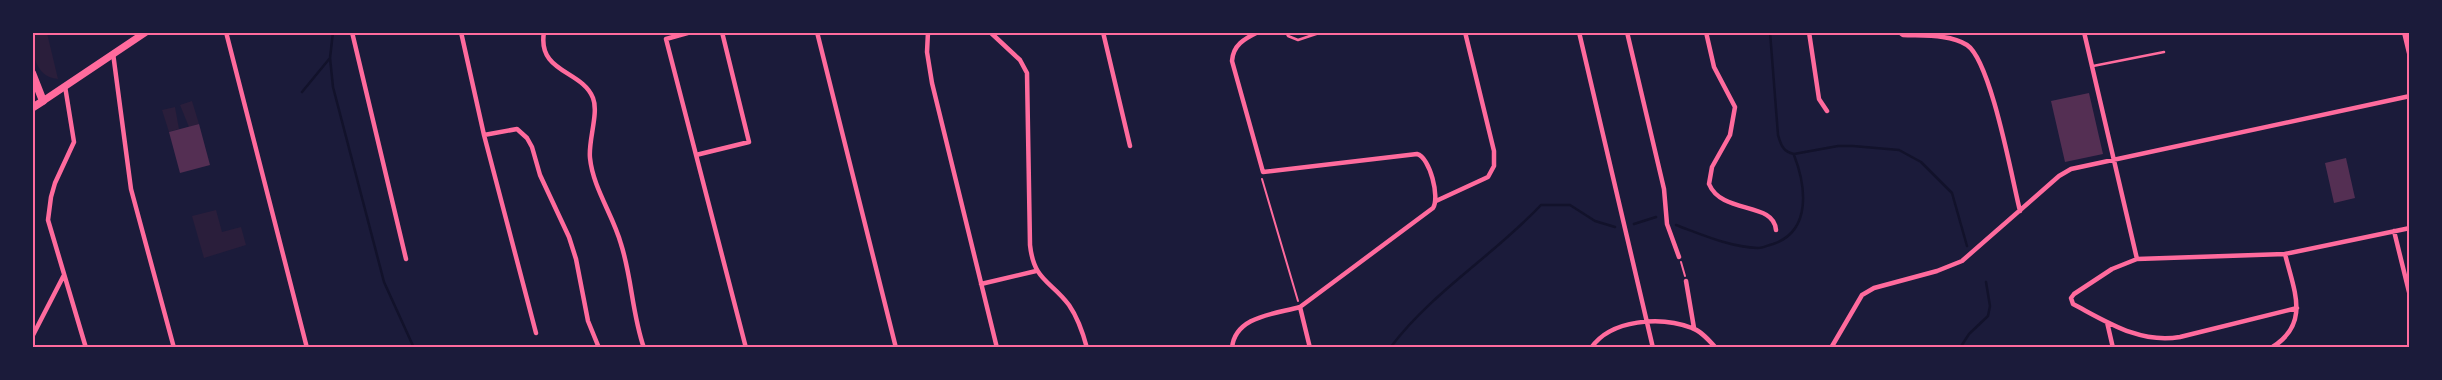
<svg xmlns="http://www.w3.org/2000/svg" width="2442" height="380" font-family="'DejaVu Sans',sans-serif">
<rect width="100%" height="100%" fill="#1b1b3a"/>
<path fill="#2a1e3b" d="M 32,33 L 47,33 L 58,79 C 34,77 32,51 32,33 Z
M 192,101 L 199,124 L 189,127 L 180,105 Z
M 175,107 L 179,129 L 169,132 L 162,110 Z
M 216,210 L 222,232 L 241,227 L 246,245 L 204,258 L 192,216 Z"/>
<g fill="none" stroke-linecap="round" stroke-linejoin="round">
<path stroke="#12122b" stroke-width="2.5" d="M 1770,32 L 1778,135 C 1781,145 1783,152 1794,154 L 1838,146 L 1853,146 L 1899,150 L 1921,162 L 1952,193 L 1967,246
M 330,58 L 333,87 L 384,282 L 414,348
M 302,92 L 330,58 L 333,32
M 1634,224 L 1656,217
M 1676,225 C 1703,235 1730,247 1758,248 C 1763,248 1768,245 1773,244 C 1812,231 1806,186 1794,155
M 1390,348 C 1432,292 1493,256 1541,205 L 1570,205 L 1595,221 L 1615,227
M 1960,348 L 1969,334 L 1988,316 L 1990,306 L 1986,282"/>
</g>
<path fill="#542f53" d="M 2089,93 L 2103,154 L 2065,162 L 2051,101 Z
M 199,124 L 210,165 L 180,173 L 169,132 Z
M 2346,158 L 2355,198 L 2334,203 L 2325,163 Z"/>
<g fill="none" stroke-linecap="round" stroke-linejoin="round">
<path stroke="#ff6b9d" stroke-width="2" d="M 1262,179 L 1298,301
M 1681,262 L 1685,276"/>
<path stroke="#ff6b9d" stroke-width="2.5" d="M 1286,32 L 1288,36 L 1298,40 L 1322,32
M 2093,66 L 2164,52"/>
<path stroke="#ff6b9d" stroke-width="4.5" d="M 226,32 L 307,348
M 352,32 L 406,259
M 461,32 L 484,135 L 536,333
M 544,32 C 537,73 582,70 593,98 C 599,113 588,141 590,158 C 593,188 613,215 621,244 C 632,278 632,314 644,348
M 691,32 L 666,39 L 746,348
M 817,32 L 896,348
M 928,32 L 927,52 L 932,83 L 997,348
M 990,32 L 1020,60 L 1027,73 L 1030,245 C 1034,281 1050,280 1069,305 C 1078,318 1083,333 1087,348
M 1103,32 L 1130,146
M 1258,32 C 1244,39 1233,45 1232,61 L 1263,172 L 1417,154 C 1430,157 1440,198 1433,208 L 1300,307 L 1310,348
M 1579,32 L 1653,348
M 1627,32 L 1664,189 L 1667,224 L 1679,257
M 1706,32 L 1714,67 L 1735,107 L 1730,135 L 1712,167 L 1709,184 C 1722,215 1774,201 1776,230
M 1809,32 L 1819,99 L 1827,111
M 1899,32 L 1903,35 C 1923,36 1950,34 1967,45 C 1991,61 2012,179 2020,211
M 2084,32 L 2137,259
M 2404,32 L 2410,57
M 113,53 L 131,189 L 174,348
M 65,86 L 74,142 L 55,183 L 51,197 L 48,220 L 86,348
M 484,135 L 517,129 L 527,138 L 532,147 L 540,175 L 569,237 L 576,259 L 588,321 L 599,348
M 696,155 L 749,142 L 722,32
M 1436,201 L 1488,177 L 1494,166 L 1494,151 L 1465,32
M 2394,231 L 2410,296
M 1686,281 L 1694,328
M 981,284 L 1036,271
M 2297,308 L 2180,337 C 2140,344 2107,322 2073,304 L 2071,298 L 2074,294 L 2112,269 L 2137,259 L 2285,254 L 2410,228
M 2107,322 L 2113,348
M 32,337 L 64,275
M 1232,348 C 1235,316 1275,314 1300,307
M 1591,348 C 1611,319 1661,316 1692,328 C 1701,331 1709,340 1716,348
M 1831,348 L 1862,295 L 1874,288 L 1937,271 L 1962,261 L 2059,176 L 2071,169 L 2410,96
M 2271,348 C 2311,324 2294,291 2285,254"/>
<path stroke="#ff6b9d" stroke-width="7" d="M 43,101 L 146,32"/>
<path stroke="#ff6b9d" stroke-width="8" d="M 32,73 L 43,101 L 32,108"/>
</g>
<rect width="2442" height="380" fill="none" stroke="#1b1b3a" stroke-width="68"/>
<rect x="34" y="34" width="2374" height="312" fill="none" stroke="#ff6b9d" stroke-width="2"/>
</svg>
